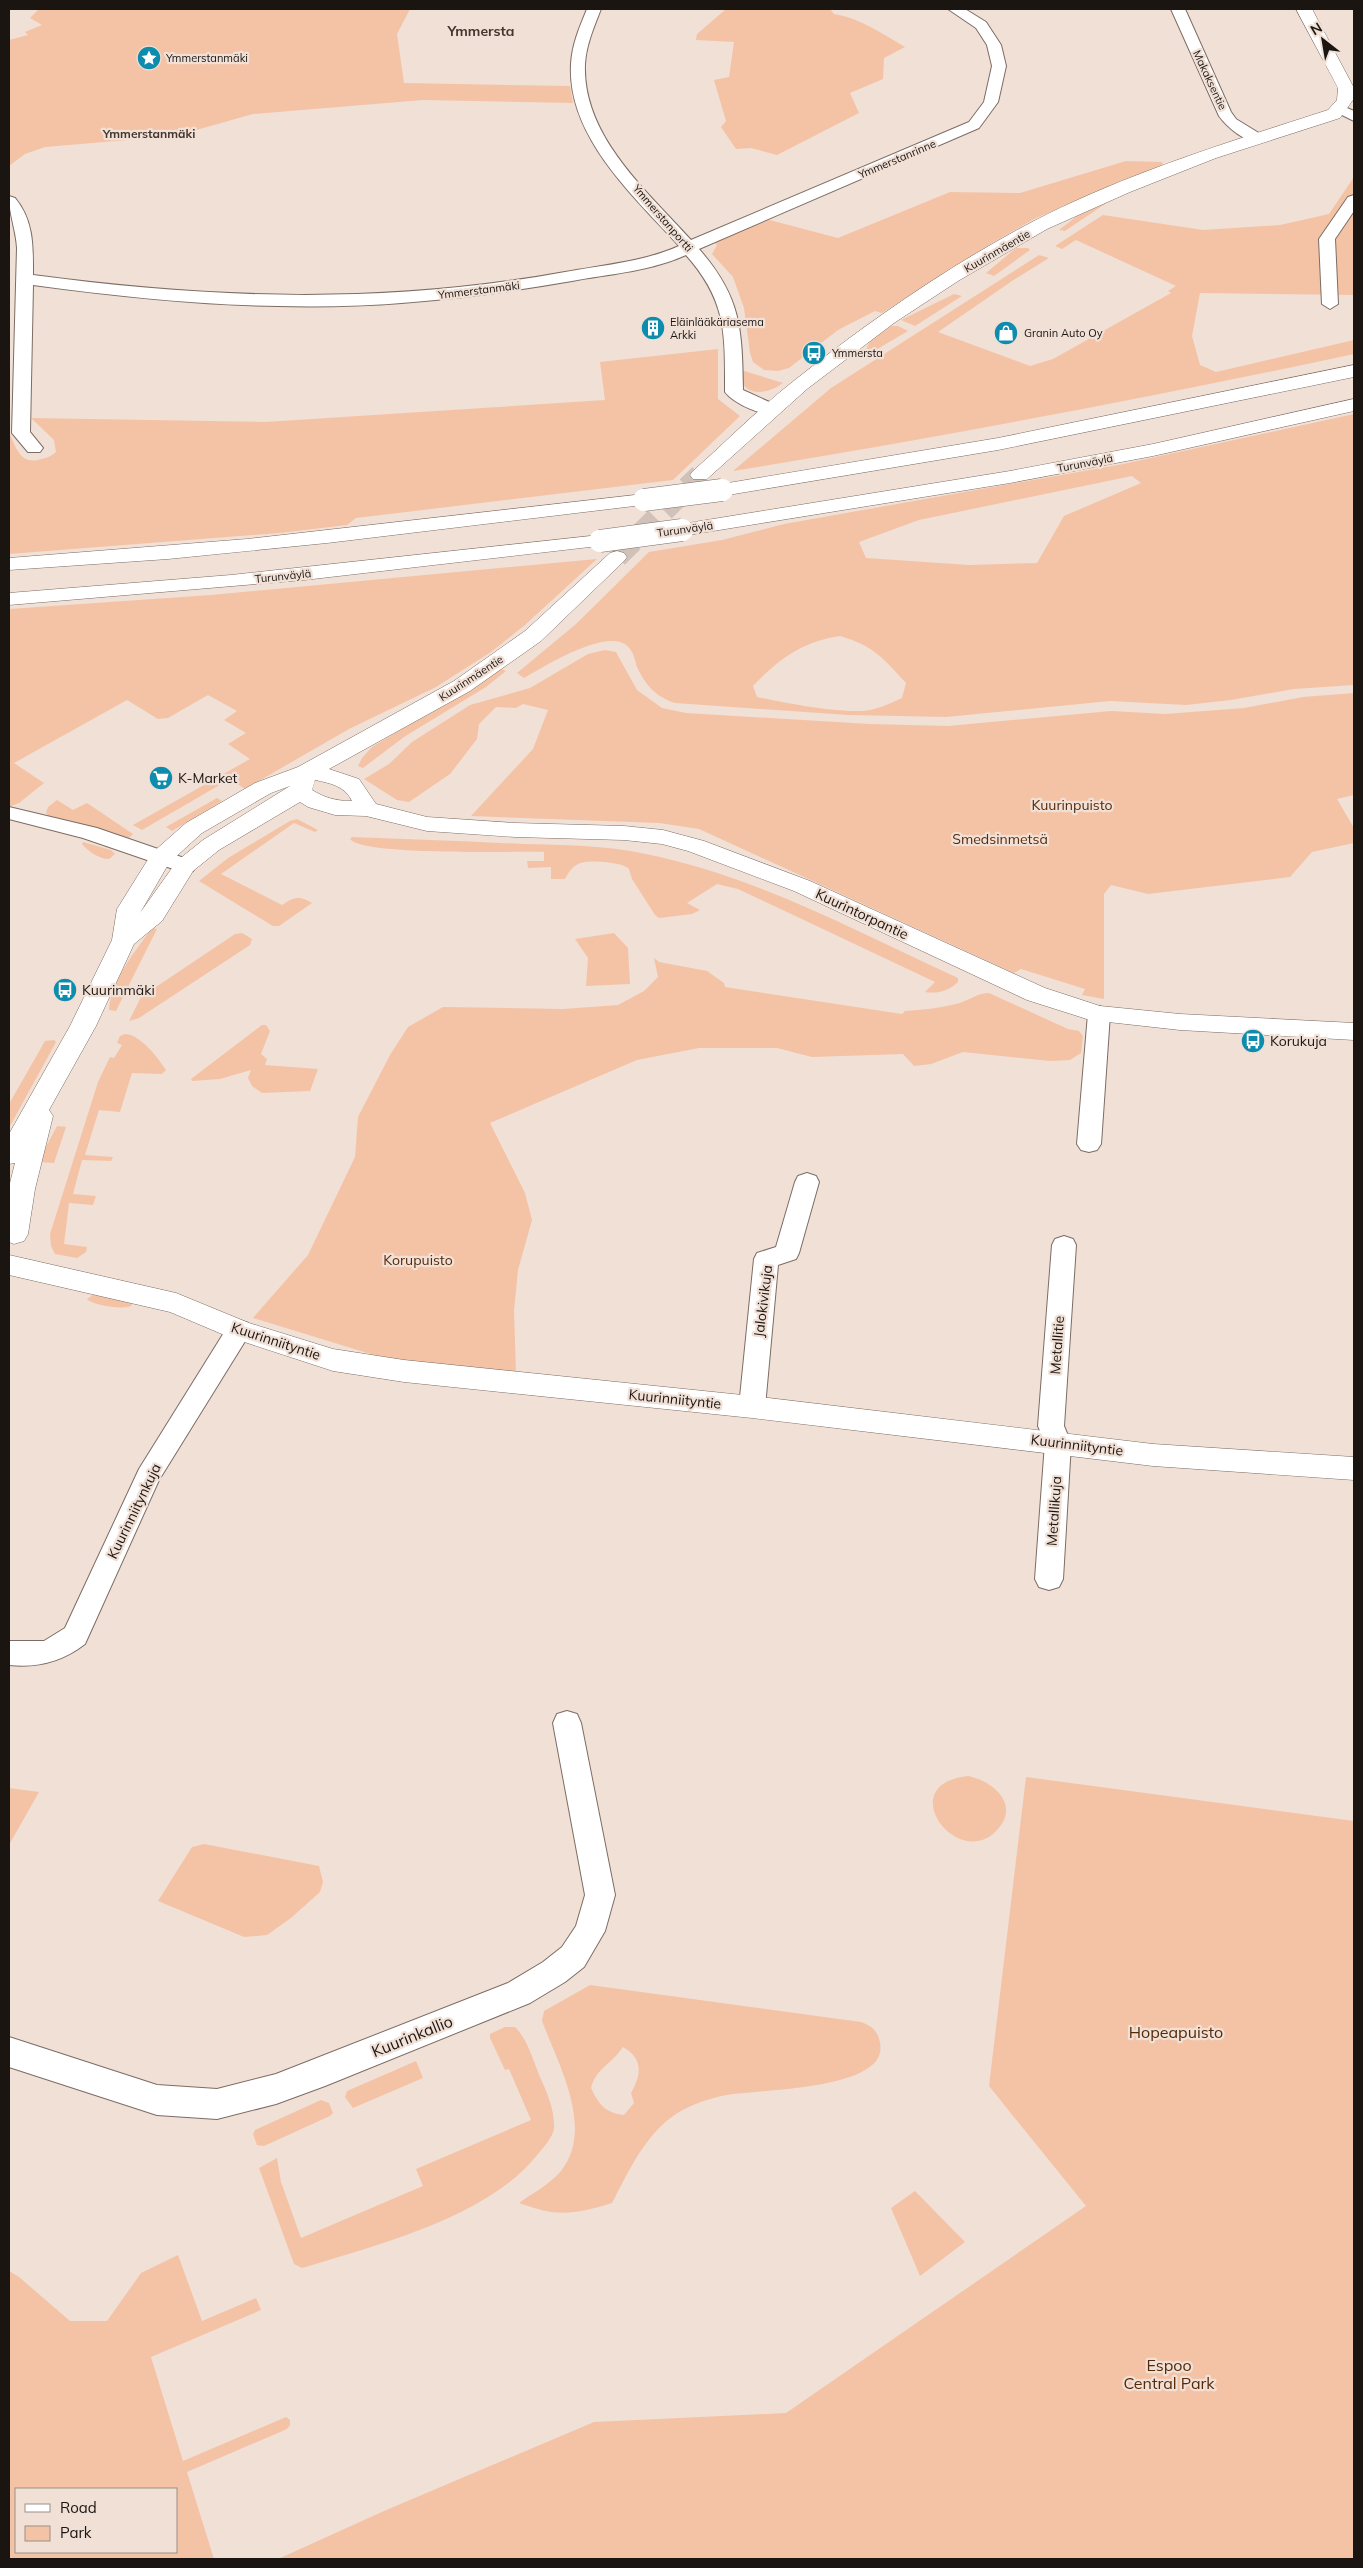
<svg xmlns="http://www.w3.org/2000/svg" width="1363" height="2568" font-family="Mulish,sans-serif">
<rect width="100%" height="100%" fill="#f1e0d6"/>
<path fill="#f4c3a6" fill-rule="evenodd" d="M 39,9 L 410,9 L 397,34 L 404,83 L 570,86 L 573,103 L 423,100 L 253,114 L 175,136 L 45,147 L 25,154 L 9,166 L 9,40 L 28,35 L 25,32 L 42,25 L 30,18 Z
M 726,9 L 830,9 L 834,14 C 860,18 883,34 905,47 L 884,58 L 883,79 L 850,93 L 859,113 L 777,155 L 751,148 L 736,149 L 721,127 L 726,121 L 714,80 L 729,77 L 734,42 L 696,40 L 697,34 Z
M 1126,161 L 1162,162 L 1163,165 L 1036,218 L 992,243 L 882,313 L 875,311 L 838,330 L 789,368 L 778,371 L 764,370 L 753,362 L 750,353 L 744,308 L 733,277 L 712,254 L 717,245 L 712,240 L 762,218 L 838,238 L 950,192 L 1020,193 Z
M 1354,177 L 1354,295 L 1200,293 L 1192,336 L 1200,365 L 1216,372 L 1354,340 L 1354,354 C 1148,398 941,437 733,471 L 831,388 L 1039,255 L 1049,258 L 1015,279 L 938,332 L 1030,366 L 1053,359 L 1171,293 L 1168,291 L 1176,286 L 1076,240 L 1062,249 L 1055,246 L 1103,215 L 1203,230 L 1280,225 L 1329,214 Z
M 1108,202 L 1065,231 L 1059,230 L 1077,216 Z
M 1016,248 L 1028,248 L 1030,250 L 994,276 L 986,273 Z
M 954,294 L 962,296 L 915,326 L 901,320 Z
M 891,326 L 898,326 L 908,331 L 862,358 L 870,341 Z
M 718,349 L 718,399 L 740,416 L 673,480 L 356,518 L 347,525 L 280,533 L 9,554 L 9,432 C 16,447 20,466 41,459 C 47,458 51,456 56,452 L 54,440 L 31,418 L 265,422 L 605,400 L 600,362 Z
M 741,370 L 783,383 C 771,392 751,398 741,382 Z
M 1354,414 L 1354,685 L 1294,689 L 1231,700 L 1186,705 L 1110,701 L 946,717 L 848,715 L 675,703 C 655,696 646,686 637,667 C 635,661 634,654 630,649 C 613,623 543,667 524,678 L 517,673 L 576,624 L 649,552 L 722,540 L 784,524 L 1123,464 ZM 1132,476 L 1141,483 L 1064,516 L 1037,563 L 969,565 L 866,558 L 859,542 L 919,520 ZM 840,636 C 874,646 883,658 906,683 L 902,698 C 889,704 876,710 862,711 C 832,712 786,703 757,697 L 753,686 C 780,658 802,642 840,636 Z
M 597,559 L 525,625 L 491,652 L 436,687 L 349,729 L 245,789 L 230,779 L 142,830 L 133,825 L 250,759 L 228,744 L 246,733 L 224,720 L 237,711 L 208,695 L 168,718 L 158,719 L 127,700 L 14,763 L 44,783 L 19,803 L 9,807 L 9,609 L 211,595 Z
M 605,650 L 616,652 L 637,690 L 662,708 L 686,713 L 870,724 L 948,726 L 1111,711 L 1165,714 L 1244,708 L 1303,697 L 1354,693 L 1354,795 L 1337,799 L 1354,828 L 1354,843 L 1312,852 L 1290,877 L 1148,894 L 1111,885 L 1104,894 L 1104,999 L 1082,995 L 1085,989 L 1021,969 L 1014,973 L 699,829 L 659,823 L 471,816 L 533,749 L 548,710 L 523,704 L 516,708 L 496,707 L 479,724 L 477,739 L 450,774 L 409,802 L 397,800 L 364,779 L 389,764 L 412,742 L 470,705 L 530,688 L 588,654 Z
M 501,669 L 506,671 L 486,687 L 404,737 L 363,768 L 358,766 L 362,758 L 372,747 Z
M 217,798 L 222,801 L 172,831 L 166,827 Z
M 57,800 L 73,810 L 87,803 L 133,834 L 128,839 L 51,819 L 46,813 L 48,807 Z
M 297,819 L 318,830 L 315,832 L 294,823 L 221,874 L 282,905 C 294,897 299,895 312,903 L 279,926 L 273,926 L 199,881 L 228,858 L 290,821 Z
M 352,837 C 408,839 465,841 522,844 C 563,845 605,845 646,854 C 756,876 857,932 958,978 L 958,982 C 949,991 937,994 925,992 L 935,982 L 738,889 L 717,884 L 687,903 L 700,910 L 692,914 L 659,918 L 655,915 L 632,879 L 629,869 C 622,862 588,859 578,864 C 571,868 569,872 565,879 L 551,879 L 551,867 L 528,868 L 527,861 L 544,861 L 544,852 C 516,851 362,856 350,839 Z
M 83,842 L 111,850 L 115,854 L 109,859 C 99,859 89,852 82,844 Z
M 152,928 L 157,929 L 116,1011 L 109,1010 C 111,980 134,953 152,928 Z
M 242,933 L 252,939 L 250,945 L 139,1018 L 129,1021 L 141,997 L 235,934 Z
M 614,933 L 628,948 L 630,984 L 586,986 L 588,958 L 575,939 Z
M 654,958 L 659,962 L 707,971 L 724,983 L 725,987 L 902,1014 L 905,1011 C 922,1010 939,1008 956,1004 C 968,1001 977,993 989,993 L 1068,1029 L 1079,1031 L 1083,1036 L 1081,1053 L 1070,1060 L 1050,1061 L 963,1052 L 931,1064 L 914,1066 L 903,1054 L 812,1057 L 777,1048 L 699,1048 L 637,1060 L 490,1123 L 525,1193 L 532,1220 L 518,1270 L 514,1311 L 516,1373 L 387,1359 L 253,1318 L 308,1255 L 355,1157 L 358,1117 L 390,1055 L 408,1027 L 443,1007 L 563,1009 L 618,1005 L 644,991 L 658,977 Z
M 262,1025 L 266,1025 L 270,1031 L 261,1054 L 267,1059 L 265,1065 L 318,1069 L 310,1091 L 262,1093 L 252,1086 L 248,1078 L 251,1070 L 220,1079 L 192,1081 L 191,1079 Z
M 125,1034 C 140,1034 158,1058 166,1070 L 162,1074 L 132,1073 L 120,1112 L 99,1110 L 85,1155 L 113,1157 L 111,1161 L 82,1160 L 73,1194 L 96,1196 L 93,1205 L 69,1203 L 64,1244 L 87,1247 L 86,1252 L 77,1258 L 55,1254 L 51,1246 L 50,1234 L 98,1082 L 110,1057 L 114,1058 L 122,1045 L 117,1043 L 120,1036 Z
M 54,1040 L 56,1042 L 9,1128 L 9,1104 L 45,1041 Z
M 57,1126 L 66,1127 L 54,1163 L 38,1162 Z
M 94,1294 L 131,1303 L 132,1305 C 127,1311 91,1305 87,1299 Z
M 968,1776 C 993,1781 1020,1804 998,1829 C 959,1874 891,1784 968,1776 Z
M 1026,1777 L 1354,1821 L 1354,2559 L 278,2559 L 384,2511 L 594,2422 L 786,2413 L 1086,2206 L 989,2086 Z
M 9,1788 L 39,1792 L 9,1845 Z
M 204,1844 L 319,1866 L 323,1882 L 320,1892 L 291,1918 L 267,1935 L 244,1937 L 158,1901 L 192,1847 Z
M 590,1985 L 861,2022 C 872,2026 878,2031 880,2043 C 890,2091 756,2089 727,2095 C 716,2097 702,2101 691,2106 C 650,2123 631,2167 612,2203 C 573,2215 557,2217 519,2203 C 533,2193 550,2184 561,2171 C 595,2128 558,2064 542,2021 L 544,2011 ZM 623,2047 C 644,2059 641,2075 631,2093 L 634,2103 L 624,2115 C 606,2113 599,2105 591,2088 C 596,2068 612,2064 623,2047 Z
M 505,2027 L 515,2027 C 528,2040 533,2060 540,2077 C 547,2092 555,2111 554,2128 C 553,2137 544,2147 538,2154 C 489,2217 376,2245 302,2268 L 294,2264 L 259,2168 L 277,2158 L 281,2182 L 301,2238 L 423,2186 L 416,2169 L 531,2120 L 509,2069 L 505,2070 L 490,2038 L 490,2034 Z
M 416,2061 L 423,2078 L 353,2108 L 345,2097 L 347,2091 Z
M 321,2100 L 329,2103 L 333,2113 L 330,2116 L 264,2146 L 257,2145 L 253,2134 L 255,2130 Z
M 915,2191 L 965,2242 L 920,2276 L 891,2208 Z
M 178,2255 L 202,2321 L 256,2298 L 261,2310 L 151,2357 L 183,2461 L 286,2417 L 290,2420 L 290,2425 L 287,2429 L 187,2472 L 214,2559 L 9,2559 L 9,2271 L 19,2277 L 70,2321 L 107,2321 L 141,2273 ZM 16,2489 L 176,2489 L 176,2552 L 16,2552 Z"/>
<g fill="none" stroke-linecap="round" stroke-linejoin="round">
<path stroke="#d1c2b9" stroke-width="22" stroke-dasharray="22 11" stroke-linecap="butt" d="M 617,557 L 700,475"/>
<g stroke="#7c6c64" stroke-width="2">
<path id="street" d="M 587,9 L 601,9 C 594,27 586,45 585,64 C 582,136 647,191 691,240 L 969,122 L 984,102 L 992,66 L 987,45 L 976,28 L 948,9 L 965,9 L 986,22 L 1001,45 L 1006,66 L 998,102 L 979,128 L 699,249 C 741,297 742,328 743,390 L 778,406 L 781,410 L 778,414 C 764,417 734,404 725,392 C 725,334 727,301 686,255 C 651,271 610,274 572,281 C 475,298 377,309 278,306 C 196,305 115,296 33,285 L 30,432 L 43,448 L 40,452 L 28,452 L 12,433 L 17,248 C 16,230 9,214 9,196 L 15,198 C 34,221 33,246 33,275 C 215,299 383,305 565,272 C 603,265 643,262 679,246 C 634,196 567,137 571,64 C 572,44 580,26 587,9 Z
M 1171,9 L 1185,9 L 1231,112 L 1236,119 L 1262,135 L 1265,138 L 1262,141 C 1247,145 1227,127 1219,116 Z
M 1340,105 L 1354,111 L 1354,121 L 1332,110 Z
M 1354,195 L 1354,211 L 1335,239 L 1338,304 L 1330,309 L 1322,304 L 1319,239 L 1348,197 Z
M 9,807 L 97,828 L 193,861 L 196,866 L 193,871 L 185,873 L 83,838 L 9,819 Z
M 1099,1006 L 1107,1009 L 1110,1014 L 1101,1144 L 1097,1150 L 1089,1152 L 1081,1150 L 1077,1144 L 1088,1014 L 1091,1009 Z
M 807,1173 L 816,1176 L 819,1182 L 799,1253 L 796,1259 L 778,1265 L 765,1407 L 761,1414 L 752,1417 L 743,1414 L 739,1407 L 754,1259 L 757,1253 L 776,1247 L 795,1182 L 798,1176 Z
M 1064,1236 L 1073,1239 L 1076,1245 L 1064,1426 L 1071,1443 L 1063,1579 L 1059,1587 L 1049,1590 L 1039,1587 L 1035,1579 L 1045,1443 L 1038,1426 L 1052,1245 L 1055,1239 Z
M 239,1320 L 248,1323 L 252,1330 L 159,1480 L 85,1644 C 62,1662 37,1668 9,1665 L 9,1641 L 44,1641 L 65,1628 L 139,1469 L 230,1323 Z
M 567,1711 L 577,1714 L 581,1723 L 615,1895 L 605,1931 L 584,1967 L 565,1982 L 530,2003 L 325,2086 L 276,2104 L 217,2119 L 157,2115 L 9,2067 L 9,2037 L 157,2085 L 217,2089 L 276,2074 L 508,1983 L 543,1962 L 562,1947 L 576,1926 L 585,1895 L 553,1723 L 557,1714 Z"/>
</g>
<g stroke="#7c6c64" stroke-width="1">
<path id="secondary" d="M 1296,9 L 1312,9 L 1354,88 L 1353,100 L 1340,118 L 1216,158 L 1130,192 L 1047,229 L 958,281 L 894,323 L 807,389 L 707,479 L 693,479 L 690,475 L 693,471 C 727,441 759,408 795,380 C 869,321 950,265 1034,221 C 1127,173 1229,142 1328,110 L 1337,100 L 1338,88 Z
M 617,551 L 624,553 L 627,557 L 624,561 L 541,641 L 470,691 L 329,769 L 359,779 L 376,804 L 427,817 L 515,823 L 624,826 L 663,830 L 704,841 L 810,881 L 1045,988 L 1100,1006 L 1180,1014 L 1354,1023 L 1354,1040 L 1180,1030 L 1090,1020 L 1027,1000 L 794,891 L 688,851 L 662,844 L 624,840 L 515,837 L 427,831 L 366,816 L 335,815 L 308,807 L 300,802 L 219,850 L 193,871 L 162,921 L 134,944 L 96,1026 L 49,1110 L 53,1116 L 35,1189 L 28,1234 L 24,1241 L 14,1244 L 9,1242 L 9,1187 L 15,1163 L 9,1164 L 9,1134 L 70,1026 L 112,940 L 117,909 L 152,853 L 186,823 L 255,783 L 298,767 L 454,681 L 525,631 L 610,553 ZM 315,780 C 330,783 345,786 352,801 C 336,801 325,798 312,790 ZM 290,786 L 203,840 L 177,861 L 140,913 L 169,863 L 202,833 L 271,793 Z
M 9,1255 L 176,1293 L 249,1323 L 333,1349 L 404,1360 L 752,1396 L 1153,1444 L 1354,1457 L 1354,1480 L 1153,1466 L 752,1418 L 404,1382 L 333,1371 L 229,1337 L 170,1312 L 9,1275 Z"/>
</g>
<g stroke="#7c6c64" stroke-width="1">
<path id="highway" d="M 1354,365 L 1354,377 L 998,450 L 722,496 L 715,494 L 712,490 L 715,486 L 722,484 L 998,438 Z
M 1354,399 L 1354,411 L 1153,456 L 1010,483 L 682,536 L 675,534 L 672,530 L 675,526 L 682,524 L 1010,471 L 1153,444 Z
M 644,494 L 651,496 L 654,500 L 651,504 L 327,543 L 168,559 L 9,570 L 9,558 L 247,539 Z
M 600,535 L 607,537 L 610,541 L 607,545 L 304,580 L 9,605 L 9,593 L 231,575 Z"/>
</g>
<use href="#street" fill="#fff" fill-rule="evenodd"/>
<use href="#secondary" fill="#fff" fill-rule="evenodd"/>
<use href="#highway" fill="#fff" fill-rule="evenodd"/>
<g stroke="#7c6c64" stroke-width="23" stroke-linecap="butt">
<path id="highway-bridge" d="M 644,500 L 722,490
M 600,541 L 682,530"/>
</g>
<use href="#highway-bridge" stroke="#fff" stroke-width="22"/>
</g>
<defs>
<g id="sight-disc" transform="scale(1.25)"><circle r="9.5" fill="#0e8cad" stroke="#f1e0d6"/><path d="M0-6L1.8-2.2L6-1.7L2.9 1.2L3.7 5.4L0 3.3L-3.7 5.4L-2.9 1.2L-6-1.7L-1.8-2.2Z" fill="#fff"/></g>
<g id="building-disc" transform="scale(1.25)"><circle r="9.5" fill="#0e8cad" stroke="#f1e0d6"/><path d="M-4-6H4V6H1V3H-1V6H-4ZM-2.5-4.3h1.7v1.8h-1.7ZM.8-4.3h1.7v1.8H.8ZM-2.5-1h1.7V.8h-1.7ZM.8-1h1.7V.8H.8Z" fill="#fff"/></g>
<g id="shop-disc" transform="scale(1.25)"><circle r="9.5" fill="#0e8cad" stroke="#f1e0d6"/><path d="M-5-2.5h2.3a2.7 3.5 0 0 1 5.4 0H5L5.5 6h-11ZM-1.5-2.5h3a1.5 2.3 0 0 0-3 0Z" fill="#fff"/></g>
<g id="bus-disc" transform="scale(1.25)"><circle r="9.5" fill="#0e8cad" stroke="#f1e0d6"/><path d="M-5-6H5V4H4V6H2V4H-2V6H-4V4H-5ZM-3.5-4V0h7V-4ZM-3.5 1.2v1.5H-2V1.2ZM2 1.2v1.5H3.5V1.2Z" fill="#fff"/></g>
<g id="supermarket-disc" transform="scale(1.25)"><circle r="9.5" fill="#0e8cad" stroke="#f1e0d6"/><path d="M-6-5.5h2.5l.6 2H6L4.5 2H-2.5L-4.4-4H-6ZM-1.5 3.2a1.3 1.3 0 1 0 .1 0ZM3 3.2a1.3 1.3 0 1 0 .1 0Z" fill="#fff"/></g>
</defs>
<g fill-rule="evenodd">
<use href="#sight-disc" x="149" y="58"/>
<use href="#building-disc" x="653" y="328"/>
<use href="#shop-disc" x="1006" y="333"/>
<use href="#bus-disc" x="814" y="353"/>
<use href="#supermarket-disc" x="161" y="778"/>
<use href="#bus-disc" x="65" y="990"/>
<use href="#bus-disc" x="1253" y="1041"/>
</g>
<g text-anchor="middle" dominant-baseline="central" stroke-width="4.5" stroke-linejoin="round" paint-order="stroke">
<g font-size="11" fill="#1b1512" stroke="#f1e0d6" text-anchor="start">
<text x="166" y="58">Ymmerstanmäki</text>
<text x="670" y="322">Eläinlääkäriasema<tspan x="670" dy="13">Arkki</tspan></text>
<text x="1024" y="333">Granin Auto Oy</text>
<text x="832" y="353">Ymmersta</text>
</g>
<g font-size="11" fill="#1b1512" stroke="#f1e0d6">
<text transform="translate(1210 80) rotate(65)">Makaksentie</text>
<text transform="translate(897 159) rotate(-23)">Ymmerstanrinne</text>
<text transform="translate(663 218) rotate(49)">Ymmerstanportti</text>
<text transform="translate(997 251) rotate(-30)">Kuurinmäentie</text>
<text transform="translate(479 290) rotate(-7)">Ymmerstanmäki</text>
<text transform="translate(1085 463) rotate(-11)">Turunväylä</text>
<text transform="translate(685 529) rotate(-8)">Turunväylä</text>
<text transform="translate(283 576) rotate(-6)">Turunväylä</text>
<text transform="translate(471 678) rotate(-33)">Kuurinmäentie</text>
</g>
<g font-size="12" font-weight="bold" fill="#44372f" stroke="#f1e0d6">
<text x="149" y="133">Ymmerstanmäki</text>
</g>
<g font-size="14" font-weight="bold" fill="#44372f" stroke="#f1e0d6">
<text x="481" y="31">Ymmersta</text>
</g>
<g font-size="14" fill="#1b1512" stroke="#f1e0d6" text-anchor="start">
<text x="178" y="778">K-Market</text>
<text x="82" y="990">Kuurinmäki</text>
<text x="1270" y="1041">Korukuja</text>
</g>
<g font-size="14" fill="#562908" stroke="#f1e0d6">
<text x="1072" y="805">Kuurinpuisto</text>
<text x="1000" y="839">Smedsinmetsä</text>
<text x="418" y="1260">Korupuisto</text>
</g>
<g font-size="14" fill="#1b1512" stroke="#f1e0d6">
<text transform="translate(862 914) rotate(25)">Kuurintorpantie</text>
<text transform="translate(763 1301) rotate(-83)">Jalokivikuja</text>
<text transform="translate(276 1341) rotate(18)">Kuurinniityntie</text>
<text transform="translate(1057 1345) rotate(-86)">Metallitie</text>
<text transform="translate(675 1399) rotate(6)">Kuurinniityntie</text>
<text transform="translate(1077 1445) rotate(7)">Kuurinniityntie</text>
<text transform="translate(134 1511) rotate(-64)">Kuurinniitynkuja</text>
<text transform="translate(1054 1511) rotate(-86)">Metallikuja</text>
</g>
<g font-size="16" fill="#562908" stroke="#f1e0d6">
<text x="1176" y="2032">Hopeapuisto</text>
<text x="1169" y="2365">Espoo<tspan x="1169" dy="18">Central Park</tspan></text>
</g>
<g font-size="16" fill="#1b1512" stroke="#f1e0d6">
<text transform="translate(412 2036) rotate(-22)">Kuurinkallio</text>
</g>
</g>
<rect width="1363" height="2568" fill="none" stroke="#1b1512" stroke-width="20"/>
<rect x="15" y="2488" width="162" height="65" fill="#f1e0d6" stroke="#9b8f88"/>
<rect x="25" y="2504" width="25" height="8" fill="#ffffff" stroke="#9b8f88"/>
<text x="60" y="2513" font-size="15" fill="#1b1512">Road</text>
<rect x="25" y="2526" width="25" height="15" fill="#f4c3a6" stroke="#9b8f88"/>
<text x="60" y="2538" font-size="15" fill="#1b1512">Park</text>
<g transform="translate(1323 40) rotate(329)" stroke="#f1e0d6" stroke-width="4" paint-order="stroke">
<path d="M0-4L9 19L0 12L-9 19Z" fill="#1b1512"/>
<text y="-8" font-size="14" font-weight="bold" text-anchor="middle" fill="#1b1512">N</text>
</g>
</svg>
